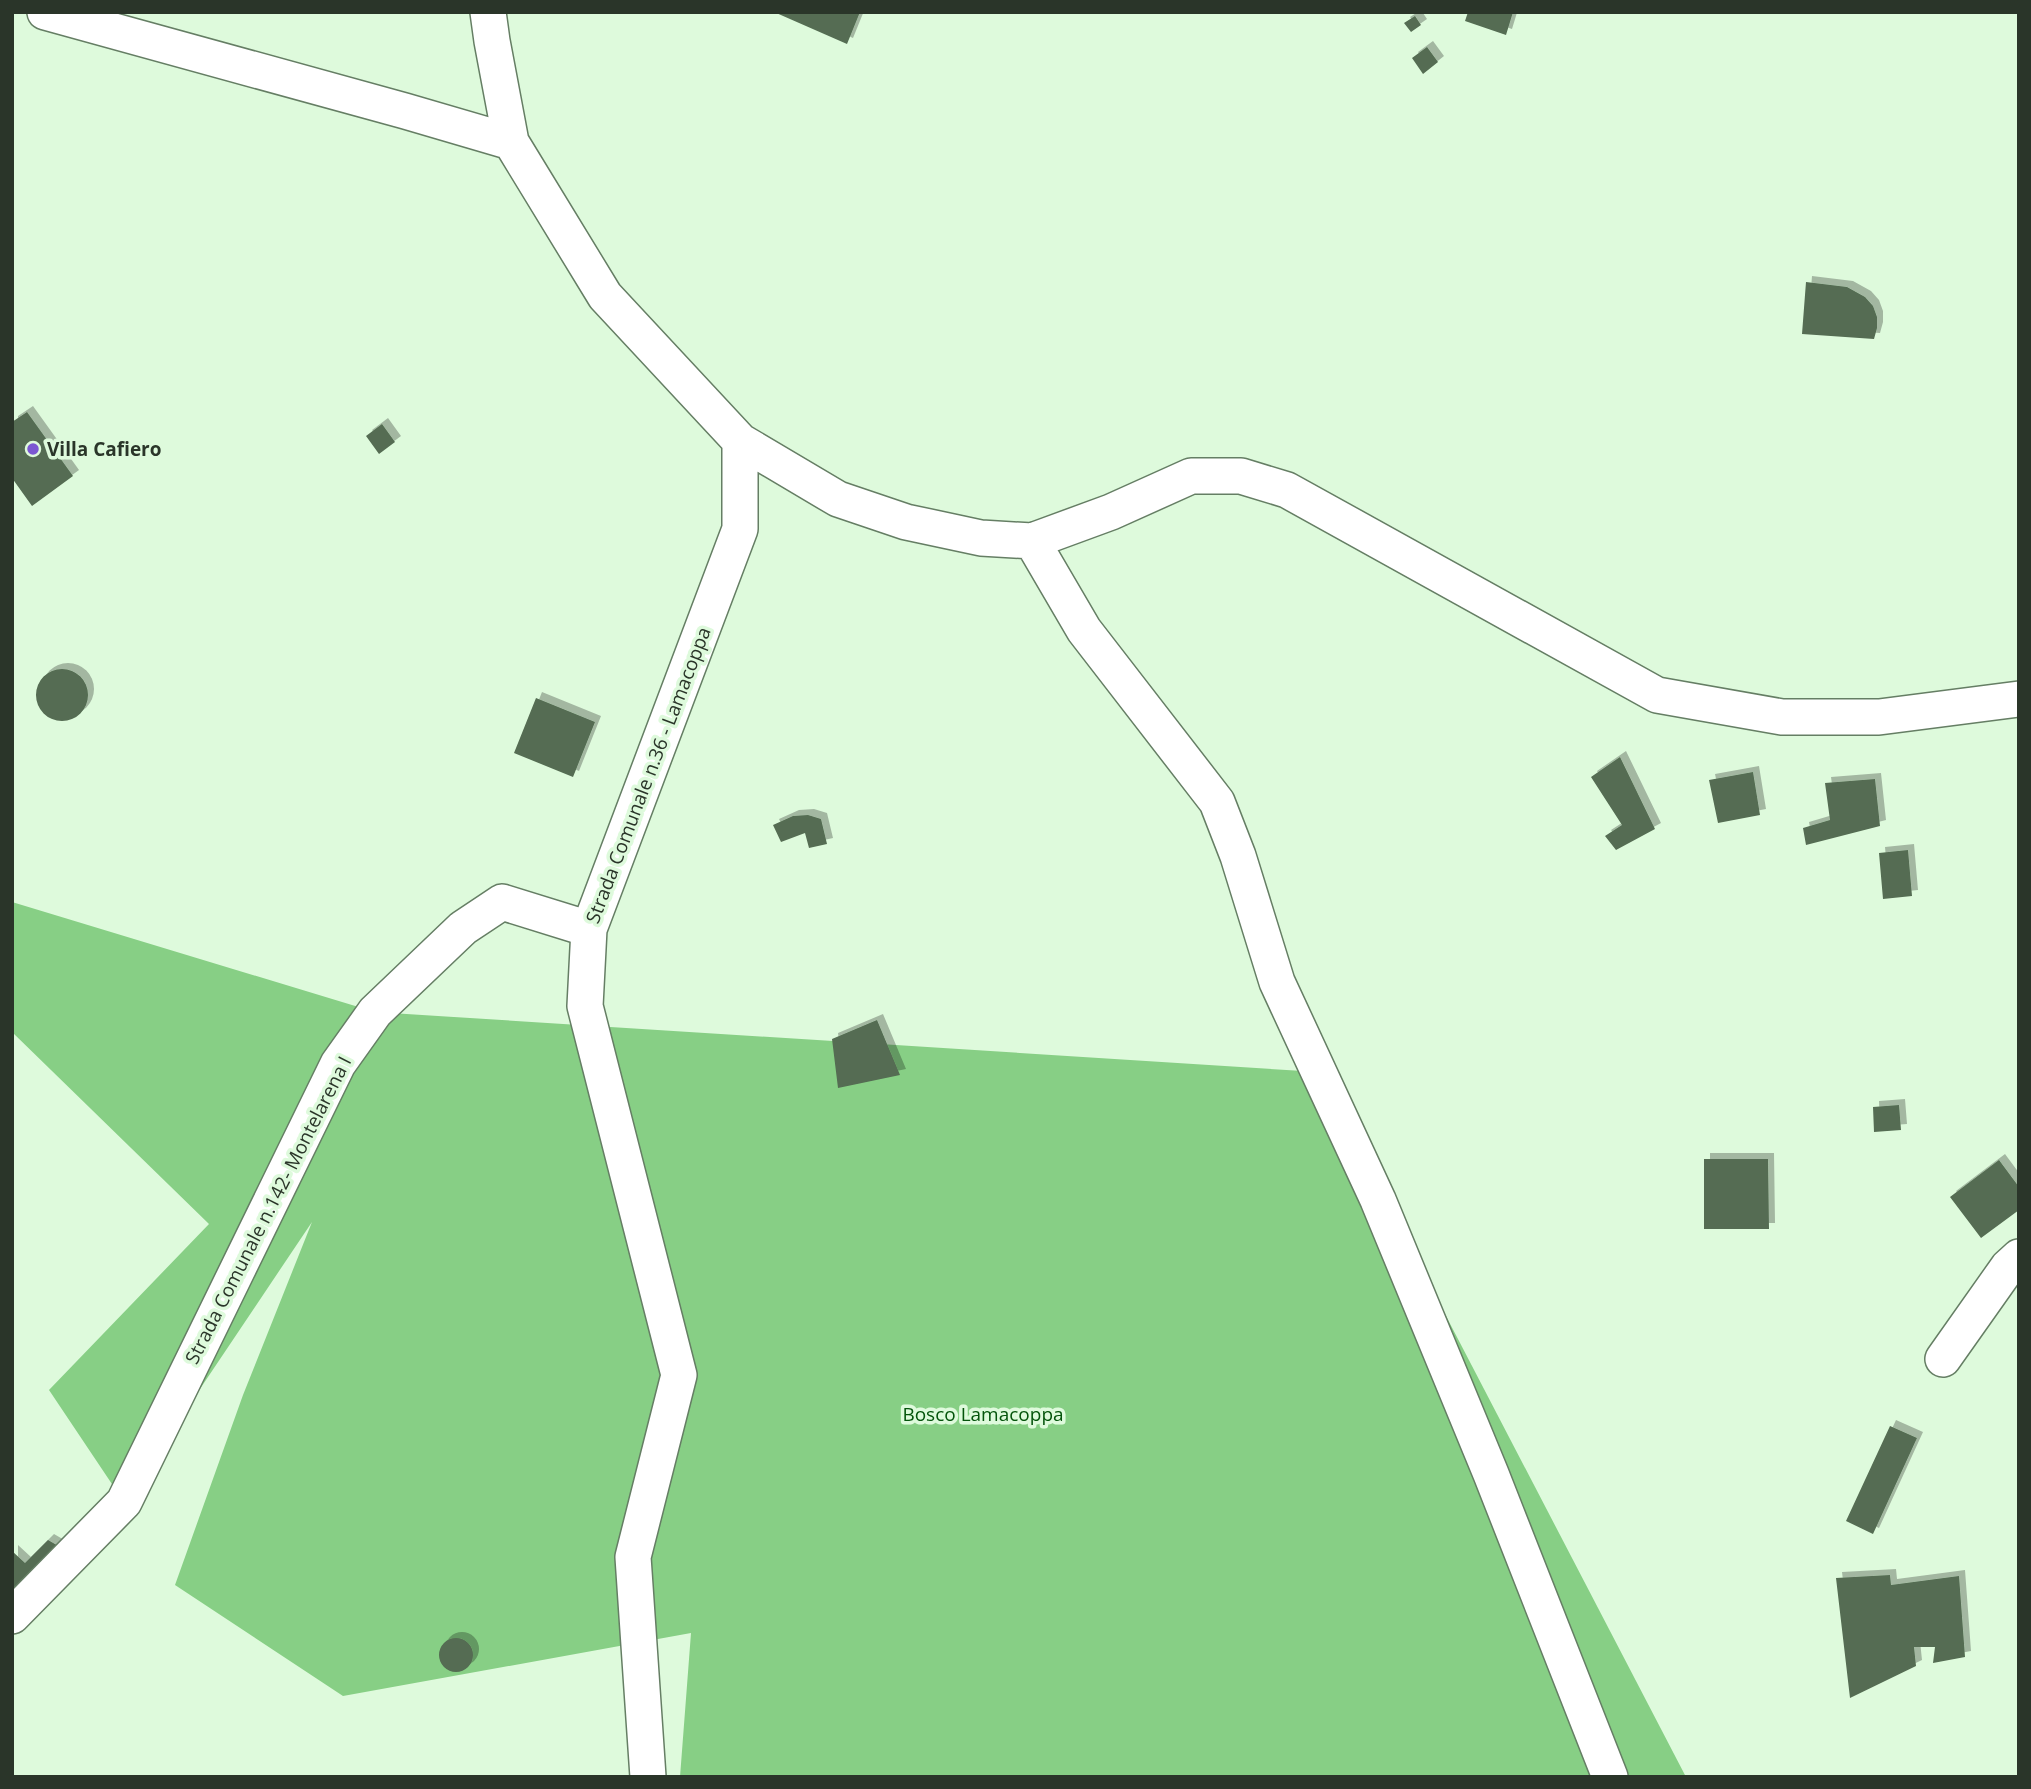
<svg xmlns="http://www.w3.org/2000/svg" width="2031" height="1789" font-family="'Open Sans',sans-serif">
<defs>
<filter id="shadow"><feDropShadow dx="6" dy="-6" stdDeviation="0" flood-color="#0004"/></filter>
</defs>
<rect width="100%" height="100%" fill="#defadc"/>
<path fill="#87cf85" d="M 12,902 L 375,1012 L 1319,1072 L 1686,1777 L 680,1777 L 691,1633 L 343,1696 L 175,1585 L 243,1395 L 312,1222 L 124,1502 L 49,1390 L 209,1224 L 12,1032 Z"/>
<path fill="#546c52" filter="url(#shadow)" d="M 774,12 L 860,12 L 847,44 Z
M 1468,12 L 1513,12 L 1506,35 L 1465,21 Z
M 1415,16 L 1421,25 L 1411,32 L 1404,23 Z
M 1427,47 L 1438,62 L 1423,74 L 1412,58 Z
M 1806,282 L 1847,287 L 1865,297 L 1873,306 L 1877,317 L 1877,328 L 1874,339 L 1802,334 Z
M 27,412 L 73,476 L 32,506 L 12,478 L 12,422 Z
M 382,424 L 395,442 L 379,454 L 366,436 Z
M36 695a26 26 0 1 1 52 0a26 26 0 1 1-52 0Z
M 536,698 L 595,722 L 573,777 L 514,753 Z
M 1620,757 L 1655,829 L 1616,850 L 1605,836 L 1622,825 L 1591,777 Z
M 1753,772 L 1760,815 L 1718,823 L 1709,780 Z
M 1875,779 L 1880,826 L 1806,845 L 1803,828 L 1830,820 L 1825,783 Z
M 808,815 L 821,819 L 827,844 L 809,848 L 805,833 L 781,842 L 773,825 L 793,816 Z
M 1908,850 L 1912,896 L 1883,899 L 1879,853 Z
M 877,1020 L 900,1075 L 838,1088 L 832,1039 Z
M 1899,1105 L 1901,1130 L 1874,1132 L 1873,1107 Z
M 1704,1159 L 1768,1159 L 1769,1229 L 1704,1229 Z
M 1999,1160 L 2019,1187 L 2019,1210 L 1981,1238 L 1950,1197 Z
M 1890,1426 L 1917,1438 L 1873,1534 L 1846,1521 Z
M 48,1540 L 72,1554 L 12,1593 L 12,1551 L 25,1563 Z
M 1890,1575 L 1891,1585 L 1959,1576 L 1965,1657 L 1933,1663 L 1935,1647 L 1914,1647 L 1916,1666 L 1850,1698 L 1836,1578 Z
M439 1655a17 17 0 1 1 34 0a17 17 0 1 1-34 0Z"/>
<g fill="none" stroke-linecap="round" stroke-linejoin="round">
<g stroke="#657e64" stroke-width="38">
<path id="minor" d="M 45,12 L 405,111 L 511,142
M 488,12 L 492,41 L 511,142 L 605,296 L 740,441 L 838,499 L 906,522 L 981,538 L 1032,541 L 1111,512 L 1191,476 L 1241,476 L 1287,490 L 1657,695 L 1782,717 L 1879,717 L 2019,699
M 1032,541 L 1084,630 L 1217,802 L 1238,856 L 1277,982 L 1378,1200 L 1491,1474 L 1610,1777
M 1943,1359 L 2008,1267 L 2019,1257
M 12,1616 L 124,1502 L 338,1064 L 375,1012 L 463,928 L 502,902 L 589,929
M 648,1777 L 633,1557 L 679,1375 L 585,1006 L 589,929 L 740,529 L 740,441"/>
</g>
<use href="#minor" stroke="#fff" stroke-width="35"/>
</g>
<circle fill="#7b57d1" stroke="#defadc" stroke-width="2.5" cx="33" cy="449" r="7"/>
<g text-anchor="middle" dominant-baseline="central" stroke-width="7" stroke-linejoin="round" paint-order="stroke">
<g font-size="19" font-weight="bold" fill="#2a3529" stroke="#defadc" text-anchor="start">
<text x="47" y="449">Villa Cafiero</text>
</g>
<g font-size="19" fill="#2a3529" stroke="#defadc">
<text transform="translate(648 775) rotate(-69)">Strada Comunale n.36 - Lamacoppa</text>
<text transform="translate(268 1210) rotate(-63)">Strada Comunale n.142- Montelarena I</text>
</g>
<g font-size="19" fill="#04540b" stroke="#defadc">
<text x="983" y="1414">Bosco Lamacoppa</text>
</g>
</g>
<rect width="2031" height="1789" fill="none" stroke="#2a3529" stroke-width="28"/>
</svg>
